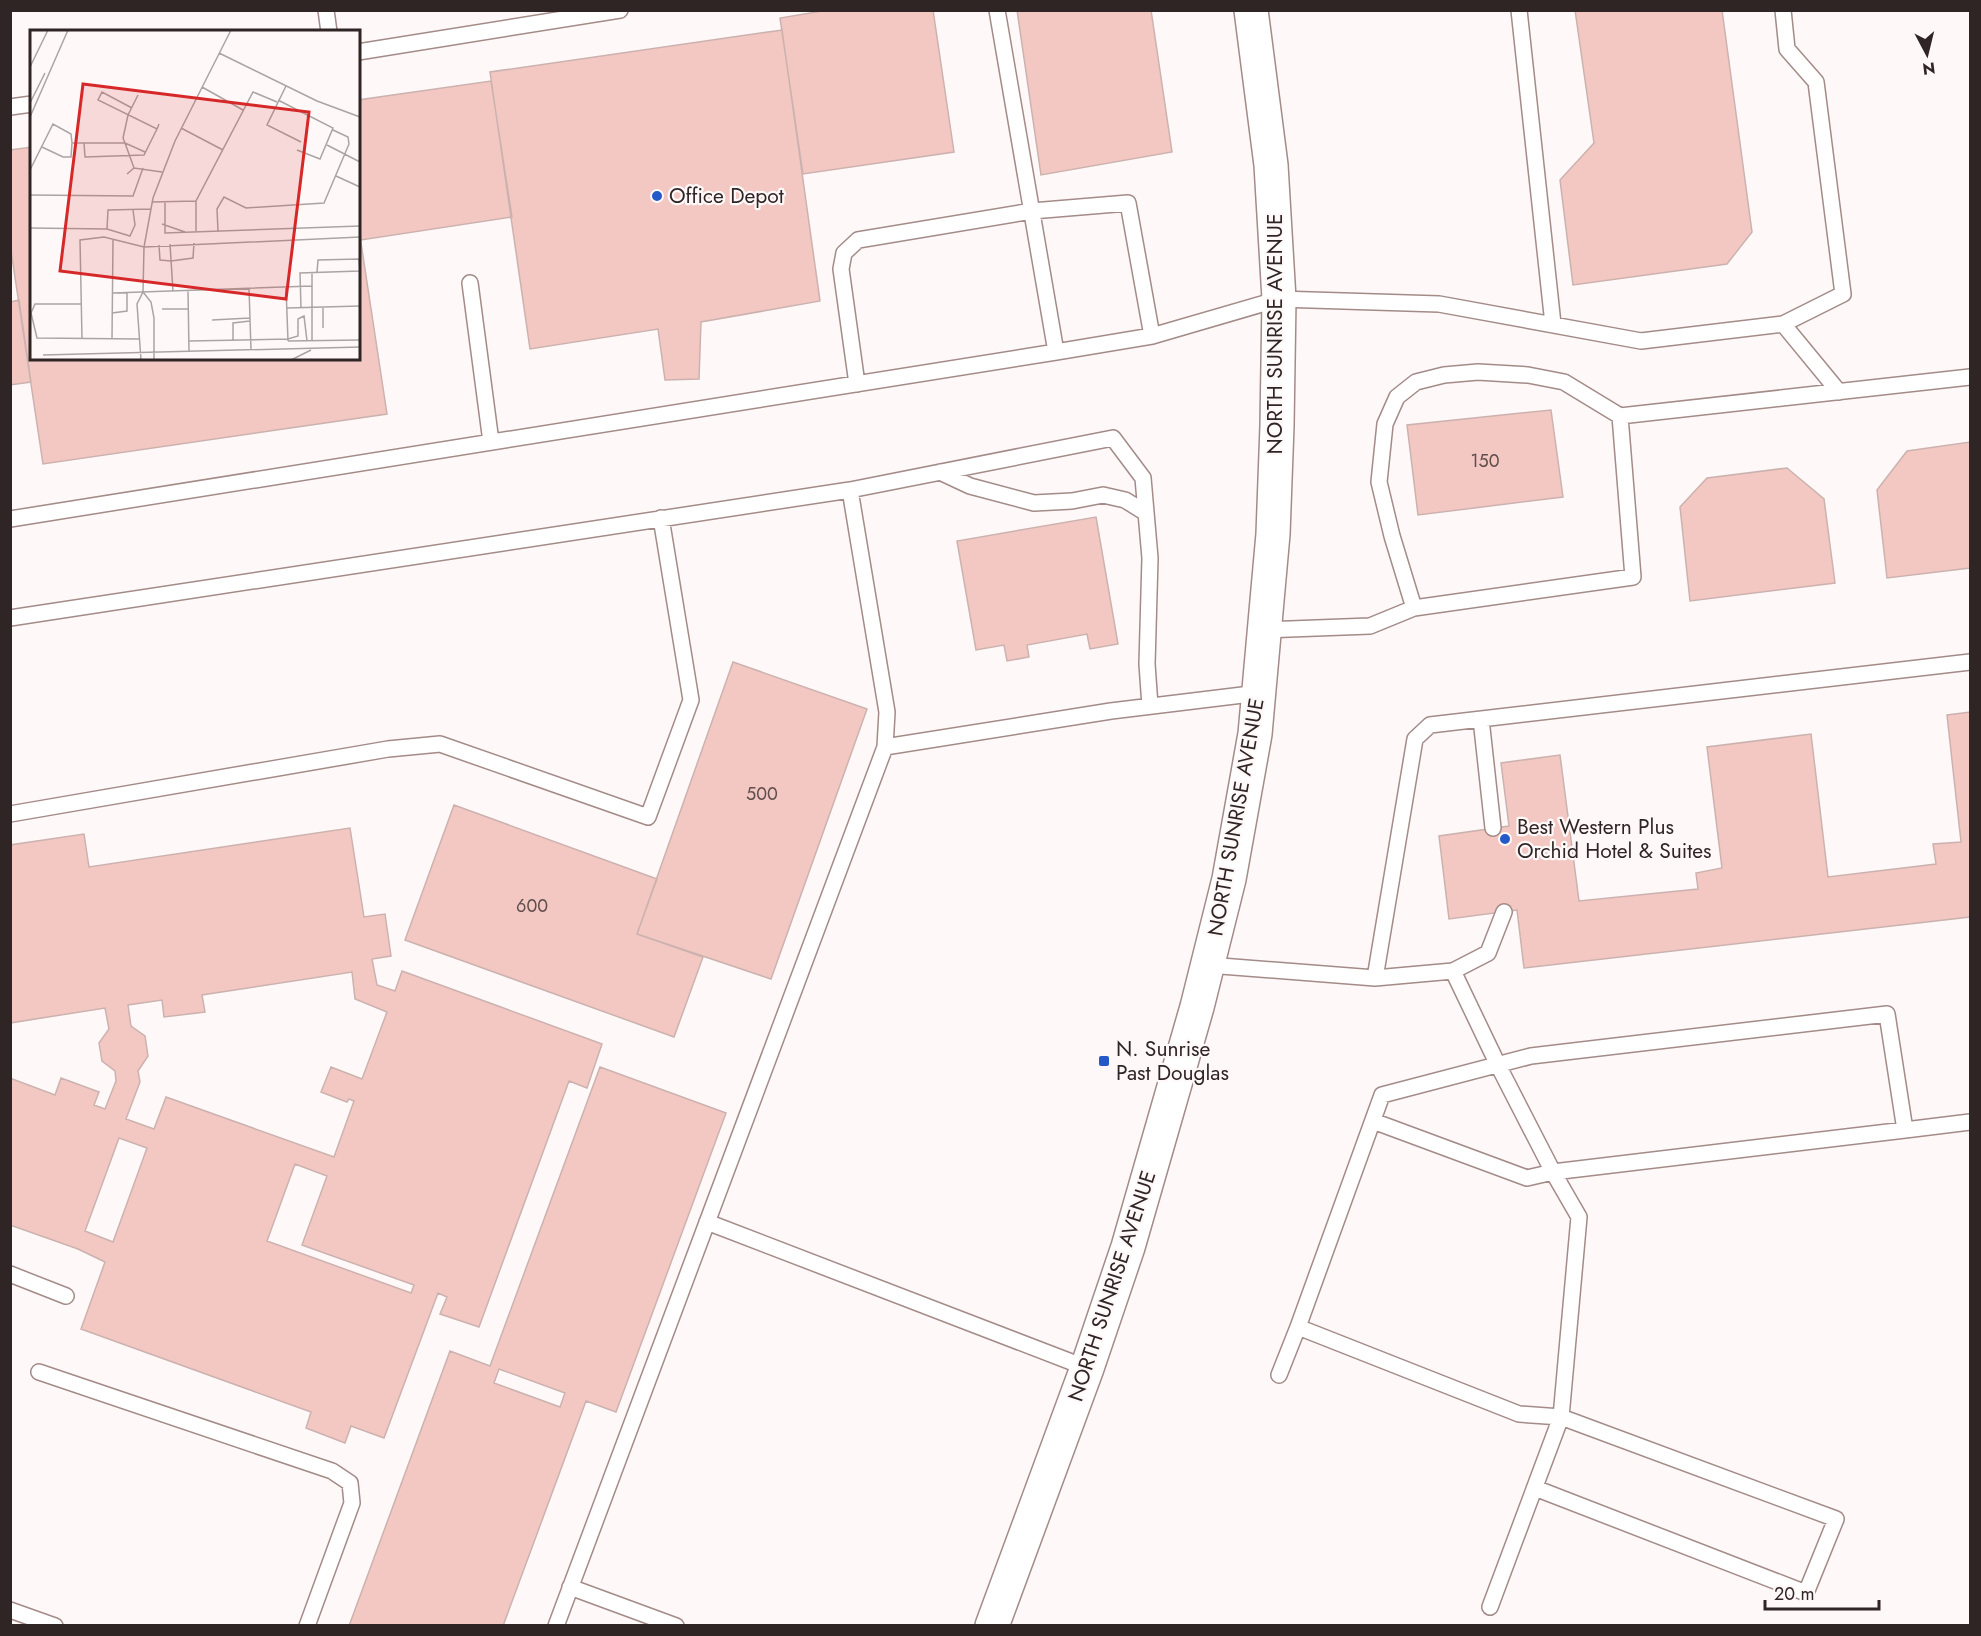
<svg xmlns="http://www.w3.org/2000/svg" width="1981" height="1636" font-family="Jost,sans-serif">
<rect width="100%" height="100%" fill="#fef8f8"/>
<path fill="#f3c8c3" stroke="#ccb2af" stroke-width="1.5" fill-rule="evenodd" d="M 828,10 L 933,10 L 954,152 L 803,174 L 780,18 Z
M 1017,10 L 1151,10 L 1172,152 L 1041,175 Z
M 1575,10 L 1722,10 L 1752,232 L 1727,264 L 1573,285 L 1560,180 L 1594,143 Z
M 782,30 L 820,301 L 701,322 L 699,379 L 665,380 L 658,329 L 530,349 L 490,72 Z
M 491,81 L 512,217 L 361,240 L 358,223 L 358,100 Z
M 32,147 L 32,358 L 358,358 L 358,223 L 387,414 L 43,464 L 10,244 L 10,150 Z
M 19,300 L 31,382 L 10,385 L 10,302 Z
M 1551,410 L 1563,497 L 1418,515 L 1407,425 Z
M 1970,442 L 1970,568 L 1887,578 L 1877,490 L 1907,451 Z
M 1787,468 L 1824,499 L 1835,583 L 1690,601 L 1680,507 L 1707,478 Z
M 1096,517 L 1118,644 L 1090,649 L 1087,634 L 1027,645 L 1029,657 L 1007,661 L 1004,645 L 976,650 L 957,541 Z
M 733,662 L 867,709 L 771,979 L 637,934 Z
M 1970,712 L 1970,917 L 1524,968 L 1517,910 L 1449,919 L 1439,836 L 1509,826 L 1501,763 L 1560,755 L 1579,901 L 1698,889 L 1696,873 L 1722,868 L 1707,747 L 1811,734 L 1828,877 L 1936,864 L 1933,844 L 1961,842 L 1947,715 Z
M 454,805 L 657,879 L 637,934 L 703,957 L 674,1037 L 405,940 Z
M 350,828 L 364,917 L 385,914 L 391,956 L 372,959 L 377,985 L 395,991 L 402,971 L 602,1044 L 587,1088 L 569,1081 L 479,1327 L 440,1314 L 447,1297 L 438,1293 L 384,1438 L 351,1426 L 345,1443 L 306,1428 L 311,1412 L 81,1329 L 105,1262 L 78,1249 L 10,1225 L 10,1078 L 55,1095 L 61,1078 L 99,1092 L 94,1105 L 105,1109 L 116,1081 L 115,1071 L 102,1061 L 99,1043 L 109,1029 L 105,1008 L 10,1023 L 10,845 L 84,834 L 89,867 ZM 352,972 L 355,999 L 387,1012 L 362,1079 L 331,1067 L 321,1092 L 347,1102 L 349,1099 L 354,1101 L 334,1157 L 166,1097 L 154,1129 L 126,1119 L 140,1082 L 138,1071 L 148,1056 L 145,1036 L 131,1026 L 128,1005 L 162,1000 L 164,1017 L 205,1012 L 202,995 ZM 119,1138 L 147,1148 L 113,1242 L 85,1231 ZM 295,1164 L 327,1176 L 302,1245 L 414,1285 L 411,1293 L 267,1241 Z
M 600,1067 L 726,1113 L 616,1412 L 586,1401 L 503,1626 L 349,1626 L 450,1351 L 490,1366 ZM 499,1369 L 565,1393 L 560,1407 L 494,1383 Z"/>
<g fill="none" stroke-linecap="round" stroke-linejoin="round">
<g stroke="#a38b88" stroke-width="18">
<path id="lane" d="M 326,10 L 329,32
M 997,10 L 1056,352
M 1519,10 L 1553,324
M 358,52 L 620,10
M 10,107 L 32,104
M 470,283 L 491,442
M 1783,324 L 1839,392
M 857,384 L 841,269 L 844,253 L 858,240 L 1032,211 L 1128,203 L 1152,336
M 940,472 L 970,486 L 1034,503 L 1072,501 L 1103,495 L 1125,500 L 1146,513
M 10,519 L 1056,352 L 1152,336 L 1279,299 L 1439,304 L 1641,341 L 1783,324 L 1843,294 L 1816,82 L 1787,49 L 1783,10
M 1414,608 L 1392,536 L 1379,482 L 1385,424 L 1397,397 L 1416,382 L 1444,375 L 1478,372 L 1528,375 L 1564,382 L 1620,416 L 1970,377
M 10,618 L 850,490 L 1113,438 L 1143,478 L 1150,558 L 1147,664 L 1150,706
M 1265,630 L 1370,626 L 1414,608 L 1633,577 L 1620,416
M 1481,719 L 1493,828
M 885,747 L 1111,711 L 1259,693
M 10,814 L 388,749 L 440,744 L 648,817 L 691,700 L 661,518
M 1208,965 L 1375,978 L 1453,971 L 1488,953 L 1504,912
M 1453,971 L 1498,1065 L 1553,1172 L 1905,1130
M 1375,978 L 1415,739 L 1430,725 L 1970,662
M 1373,1121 L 1527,1178 L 1553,1172 L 1579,1217 L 1561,1417 L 1490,1607
M 707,1222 L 1087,1368
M 10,1274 L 66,1296
M 1298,1327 L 1382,1095 L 1531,1056 L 1887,1014 L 1905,1130 L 1970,1122
M 39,1372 L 332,1471 L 350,1483 L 352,1503 L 307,1626
M 1279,1375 L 1298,1327 L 1519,1414 L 1561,1417 L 1836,1519 L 1806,1593 L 1535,1488
M 570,1587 L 676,1626
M 10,1610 L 55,1626
M 556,1626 L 885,747 L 887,712 L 850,490"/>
</g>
<g stroke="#a38b88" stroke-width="36">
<path id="secondary" d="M 992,1626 L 1087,1368 L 1128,1247 L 1197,1007 L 1229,879 L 1255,734 L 1273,534 L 1277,426 L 1279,299 L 1271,165 L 1251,10"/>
</g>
<use href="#lane" stroke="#fff" stroke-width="15"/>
<use href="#secondary" stroke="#fff" stroke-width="33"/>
</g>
<g fill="#2459c7" stroke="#fef8f8" stroke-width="2">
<circle cx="657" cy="196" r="6"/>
<circle cx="1505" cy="839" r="6"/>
<rect x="1098" y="1055" width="12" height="12" rx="3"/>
</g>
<g text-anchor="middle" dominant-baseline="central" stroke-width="4.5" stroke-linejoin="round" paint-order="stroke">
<g font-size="18" fill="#604e4c">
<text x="1485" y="461">150</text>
<text x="762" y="794">500</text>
<text x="532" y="906">600</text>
</g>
<g font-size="21" fill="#2f2524" stroke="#fef8f8" text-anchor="start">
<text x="669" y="196">Office Depot</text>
<text x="1517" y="827">Best Western Plus<tspan x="1517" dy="24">Orchid Hotel &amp; Suites</tspan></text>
<text x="1116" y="1049">N. Sunrise<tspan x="1116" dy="24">Past Douglas</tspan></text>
</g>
<g font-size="21" fill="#2f2524" stroke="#fef8f8">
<text transform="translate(1275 334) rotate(-90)">NORTH SUNRISE AVENUE</text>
<text transform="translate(1236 817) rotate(-80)">NORTH SUNRISE AVENUE</text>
<text transform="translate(1112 1286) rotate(-72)">NORTH SUNRISE AVENUE</text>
</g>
</g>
<g transform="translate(30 30)">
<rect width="330" height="330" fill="#fef8f8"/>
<path fill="none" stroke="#aba4a3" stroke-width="1.5" d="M 189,23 L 287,71 L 330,87M 0,37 L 18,0M 256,56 L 237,95 L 271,112M 172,57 L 213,80M 108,65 L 98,85 L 93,108 L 95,113 L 115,122M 248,70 L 303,98 L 290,129 L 267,120M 0,73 L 15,43M 102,78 L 72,62 L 68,70 L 127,99 L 129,94M 0,87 L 38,0M 151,98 L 193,120M 54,113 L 95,113 L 104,138M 297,115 L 330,132M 12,117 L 33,127 L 41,127 L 42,113 L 54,113 L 55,127 L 114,125 L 127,99M 0,140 L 23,94 L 41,104 L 42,113M 97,144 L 104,138 L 132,142M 306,146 L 330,157M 0,165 L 103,166 L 113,138M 122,172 L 166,171M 135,172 L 135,203 L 330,196M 132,194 L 155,202M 0,198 L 77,199 L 100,206 L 105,195 L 103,180M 77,199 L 78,180 L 121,179M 166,201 L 166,171 L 223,62 L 247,72M 188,201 L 187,179 L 194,167 L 216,178 L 294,173 L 319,114 L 318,107 L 303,100M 140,214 L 143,261M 129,215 L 130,230 L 141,231 L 163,228 L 164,213M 282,242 L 282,311M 287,242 L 288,230 L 329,229 L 330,241M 256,257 L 258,311M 219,258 L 221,320M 158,260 L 159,322M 113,262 L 121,272 L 124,288 L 124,330M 83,263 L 282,256M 52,274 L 5,274 L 1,283 L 7,308 L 110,309M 293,277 L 293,298M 257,278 L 330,276M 271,278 L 270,243 L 330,241M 132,279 L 159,279M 82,283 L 97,281 L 97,263M 182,290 L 220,288M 52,309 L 50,210 L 74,207 L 114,217 L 330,207M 82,309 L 83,210M 203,310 L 203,293 L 220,291M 159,311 L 258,309 L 268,306 L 268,289 L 274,286 L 277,311M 258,311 L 330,310M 13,325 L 330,317M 111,330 L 107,274 L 113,262 L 114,217 L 123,168 L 145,111 L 201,0M 261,330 L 281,320"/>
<path fill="#d62828" fill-opacity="0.15" stroke="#d62828" stroke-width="3" d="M 53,54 L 279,82 L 256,269 L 30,241 Z"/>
<rect width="330" height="330" fill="none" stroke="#2f2524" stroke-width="3"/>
</g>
<rect width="1981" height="1636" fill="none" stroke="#2f2524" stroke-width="24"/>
<g transform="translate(1927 54) rotate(173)" stroke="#fef8f8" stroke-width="4.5" paint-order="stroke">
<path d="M0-4.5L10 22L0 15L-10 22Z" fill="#2f2524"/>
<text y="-9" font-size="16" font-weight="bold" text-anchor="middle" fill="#2f2524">N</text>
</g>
<path d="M1765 1600v9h114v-9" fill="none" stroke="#2f2524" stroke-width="3"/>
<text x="1774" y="1600" font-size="18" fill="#2f2524" stroke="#fef8f8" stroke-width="4.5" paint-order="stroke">20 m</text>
</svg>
